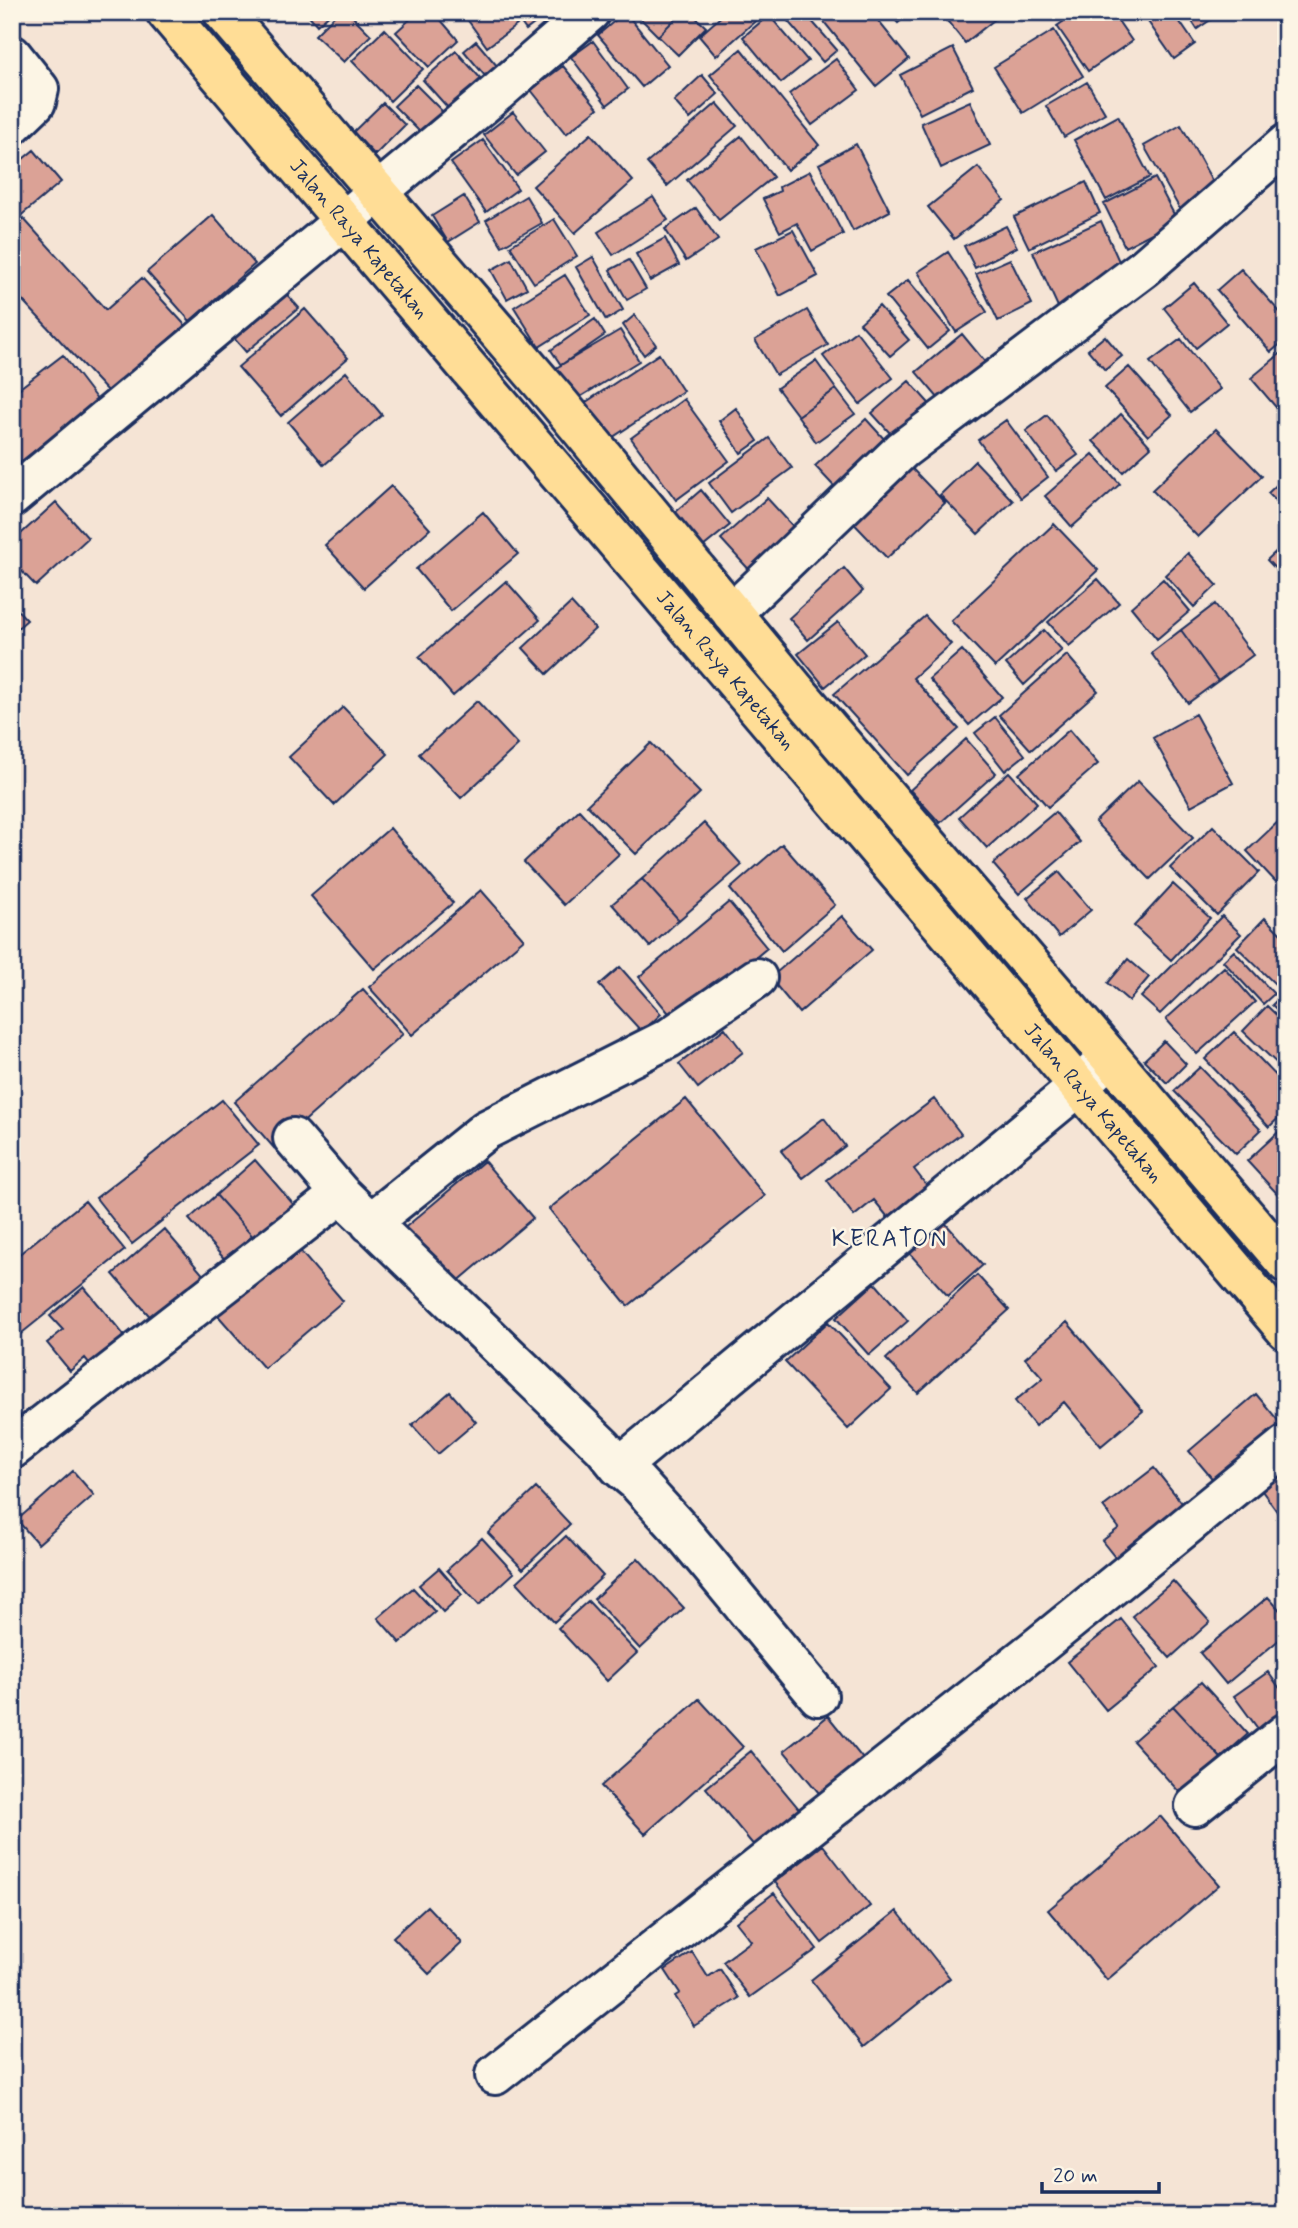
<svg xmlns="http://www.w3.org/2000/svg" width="1298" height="2228" font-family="Mynerve,sans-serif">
<rect width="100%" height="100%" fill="#f5e4d5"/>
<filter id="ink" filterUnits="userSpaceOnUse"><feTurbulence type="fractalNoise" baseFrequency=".0143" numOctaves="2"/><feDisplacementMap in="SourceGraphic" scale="14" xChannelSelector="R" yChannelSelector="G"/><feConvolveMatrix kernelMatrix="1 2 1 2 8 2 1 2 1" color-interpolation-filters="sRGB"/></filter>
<g filter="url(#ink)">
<path fill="#dba296" stroke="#1b2f5e" stroke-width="2" d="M 306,12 L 332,12 L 317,25 Z
M 338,12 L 348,12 L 371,35 L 344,62 L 315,35 Z
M 418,12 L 434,12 L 458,40 L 429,67 L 396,32 Z
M 462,12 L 508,12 L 517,25 L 487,47 Z
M 513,12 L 550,12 L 526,30 Z
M 625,12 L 668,65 L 642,87 L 598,35 Z
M 634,12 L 682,12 L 658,36 Z
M 682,12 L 690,12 L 706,27 L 678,55 L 658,36 Z
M 726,12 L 759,12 L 762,15 L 716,56 L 699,36 Z
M 780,12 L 804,12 L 837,50 L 823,62 Z
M 816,12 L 871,12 L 909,59 L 876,86 Z
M 888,12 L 911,12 L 898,23 Z
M 940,12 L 1004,12 L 965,43 Z
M 1077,12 L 1112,12 L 1132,41 L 1088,71 L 1057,26 Z
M 1149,12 L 1173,12 L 1195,44 L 1174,59 L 1144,16 Z
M 1186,12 L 1222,12 L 1197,29 Z
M 769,15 L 808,61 L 781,83 L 743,37 Z
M 385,29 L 423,69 L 390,101 L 352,61 Z
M 1054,30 L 1083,76 L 1023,113 L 994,67 Z
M 476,41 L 503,73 L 491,83 L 464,51 Z
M 593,41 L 628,89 L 607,105 L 571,57 Z
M 953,48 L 973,87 L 920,114 L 900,75 Z
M 741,49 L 819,145 L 787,170 L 710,75 Z
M 456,51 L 491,90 L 458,119 L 423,80 Z
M 836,59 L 859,90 L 812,125 L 789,94 Z
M 563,66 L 598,108 L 566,134 L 531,90 Z
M 702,75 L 718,94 L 690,119 L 674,101 Z
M 1087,82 L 1105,113 L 1064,137 L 1046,106 Z
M 416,85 L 448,117 L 426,138 L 394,106 Z
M 970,101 L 990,145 L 941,168 L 921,123 Z
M 383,103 L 405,125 L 375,155 L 353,132 Z
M 717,103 L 737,126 L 667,186 L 647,163 Z
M 513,112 L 545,152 L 516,175 L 484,135 Z
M 1118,116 L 1150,177 L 1106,200 L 1074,140 Z
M 1181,125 L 1218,191 L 1181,211 L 1144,146 Z
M 591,134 L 633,181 L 575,233 L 533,186 Z
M 741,136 L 773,177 L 719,220 L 687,180 Z
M 483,140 L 518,189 L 486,212 L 451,163 Z
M 856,144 L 890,211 L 853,231 L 819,164 Z
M 34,150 L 61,182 L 12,223 L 12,168 Z
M 978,167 L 1004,200 L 954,239 L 928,207 Z
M 810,171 L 843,234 L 812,251 L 797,223 L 780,232 L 763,199 L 780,191 L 779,187 Z
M 1155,178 L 1177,220 L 1125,247 L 1104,204 Z
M 1086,182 L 1100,213 L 1029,248 L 1014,217 Z
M 464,196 L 480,222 L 448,242 L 432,216 Z
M 526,196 L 542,223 L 502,246 L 486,220 Z
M 653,197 L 668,220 L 613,255 L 598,232 Z
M 696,208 L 718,240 L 686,261 L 665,229 Z
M 213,215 L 255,264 L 190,321 L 147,272 Z
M 23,218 L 106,310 L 142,278 L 185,325 L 109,393 L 12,289 L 12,228 Z
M 554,219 L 577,256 L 534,283 L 510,246 Z
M 1101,221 L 1126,277 L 1058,307 L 1033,252 Z
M 1006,226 L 1017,247 L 975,268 L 964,246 Z
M 793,230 L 818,276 L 780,296 L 756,248 Z
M 665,238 L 679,265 L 650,281 L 636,254 Z
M 948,252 L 987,312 L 956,332 L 918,272 Z
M 593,257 L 623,310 L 606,320 L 576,267 Z
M 511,259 L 527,288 L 507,299 L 491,270 Z
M 1010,259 L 1032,304 L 998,321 L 976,274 Z
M 629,260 L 646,289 L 627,300 L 610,270 Z
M 1241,269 L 1286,319 L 1286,339 L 1271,352 L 1217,290 Z
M 565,275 L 590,315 L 539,347 L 514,307 Z
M 908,280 L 950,331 L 928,349 L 886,297 Z
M 276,282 L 299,308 L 246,352 L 224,327 Z
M 1194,283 L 1227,323 L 1196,348 L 1164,308 Z
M 879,306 L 909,340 L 890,356 L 860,323 Z
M 305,309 L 348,358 L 281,416 L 238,367 Z
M 807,310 L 828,345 L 776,375 L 755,340 Z
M 635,315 L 656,345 L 644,355 L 623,325 Z
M 595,319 L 605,335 L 561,365 L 551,350 Z
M 620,330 L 639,361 L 575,400 L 556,368 Z
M 856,331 L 893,378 L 860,404 L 823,356 Z
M 962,334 L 995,374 L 950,412 L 916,372 Z
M 1105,336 L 1122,356 L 1105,370 L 1088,350 Z
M 1181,339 L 1220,389 L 1190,412 L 1150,362 Z
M 1286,349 L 1286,419 L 1251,378 Z
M 659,354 L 683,391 L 604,443 L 580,406 Z
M 63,355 L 98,401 L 19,463 L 12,454 L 12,394 Z
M 816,361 L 836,389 L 798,416 L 777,388 Z
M 1129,367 L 1172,415 L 1148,436 L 1105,388 Z
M 346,372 L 382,415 L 324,465 L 288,422 Z
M 909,381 L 935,410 L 898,442 L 872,413 Z
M 836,389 L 855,414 L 816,442 L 798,416 Z
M 684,399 L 729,461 L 676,500 L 631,438 Z
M 736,408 L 758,441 L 741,453 L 719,421 Z
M 1121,414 L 1151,447 L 1123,472 L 1093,441 Z
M 1047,415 L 1078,455 L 1056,471 L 1026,431 Z
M 866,419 L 895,451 L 845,498 L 815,466 Z
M 1006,420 L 1048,477 L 1021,498 L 978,440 Z
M 1216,429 L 1262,476 L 1198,537 L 1152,490 Z
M 769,438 L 792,468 L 731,513 L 709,483 Z
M 1093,454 L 1120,484 L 1072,527 L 1045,496 Z
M 899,455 L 945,503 L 887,558 L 841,510 Z
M 975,461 L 1013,501 L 978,534 L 940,495 Z
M 1286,476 L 1286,511 L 1268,493 Z
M 391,486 L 430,529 L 364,588 L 325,545 Z
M 701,490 L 730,525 L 698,551 L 670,517 Z
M 767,498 L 800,534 L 754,575 L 721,539 Z
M 56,502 L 88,538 L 36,586 L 12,561 L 12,542 Z
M 483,512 L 518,554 L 451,611 L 416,569 Z
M 1054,524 L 1098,570 L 995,667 L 951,621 Z
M 1286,542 L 1286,580 L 1267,560 Z
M 1188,553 L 1217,585 L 1194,607 L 1165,575 Z
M 844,568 L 863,591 L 808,640 L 789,618 Z
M 1098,579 L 1119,603 L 1069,646 L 1048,622 Z
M 1163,579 L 1190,611 L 1157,639 L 1131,607 Z
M 506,581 L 540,620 L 453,696 L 419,657 Z
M 571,603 L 595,629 L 547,674 L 523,648 Z
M 12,604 L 27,620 L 12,633 Z
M 1215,604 L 1253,655 L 1218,681 L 1181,630 Z
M 925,616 L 951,644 L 913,678 L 959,729 L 907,775 L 834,694 Z
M 838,622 L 865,654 L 825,687 L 798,654 Z
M 1044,630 L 1062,650 L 1024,685 L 1006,664 Z
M 1181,630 L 1218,681 L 1188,703 L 1151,653 Z
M 962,650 L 1002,697 L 969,725 L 929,679 Z
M 1067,655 L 1098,691 L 1031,750 L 999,715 Z
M 477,701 L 518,745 L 461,798 L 419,754 Z
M 343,707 L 388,754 L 334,805 L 289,757 Z
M 1195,714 L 1233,783 L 1191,806 L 1153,738 Z
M 995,717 L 1025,755 L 1005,771 L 975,733 Z
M 1069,730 L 1098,764 L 1048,807 L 1019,774 Z
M 966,739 L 996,773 L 940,823 L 910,790 Z
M 651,743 L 700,793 L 636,854 L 587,805 Z
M 1009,772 L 1037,803 L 987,848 L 959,817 Z
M 1138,781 L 1193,838 L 1150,879 L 1095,822 Z
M 579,810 L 619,854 L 564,905 L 524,862 Z
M 1055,812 L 1080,842 L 1019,894 L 993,864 Z
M 1280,820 L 1286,826 L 1286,873 L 1276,882 L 1247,851 Z
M 704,823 L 742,865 L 679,920 L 642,879 Z
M 1213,826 L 1259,872 L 1217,915 L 1170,868 Z
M 390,828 L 453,903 L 374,969 L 311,896 Z
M 782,844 L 835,905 L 782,951 L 730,889 Z
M 1059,872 L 1091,910 L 1059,937 L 1027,898 Z
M 642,879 L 679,920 L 650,947 L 612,904 Z
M 1173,884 L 1210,918 L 1171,960 L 1134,926 Z
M 481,890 L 524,939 L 412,1035 L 369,987 Z
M 729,902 L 767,948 L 677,1023 L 639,977 Z
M 842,916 L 872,950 L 799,1013 L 770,978 Z
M 1222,916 L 1241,934 L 1160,1014 L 1141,997 Z
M 1265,918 L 1286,939 L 1286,980 L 1278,987 L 1237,947 Z
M 1234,951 L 1274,994 L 1263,1004 L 1223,961 Z
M 1128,959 L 1149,977 L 1129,1001 L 1108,983 Z
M 620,967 L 661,1014 L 642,1032 L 599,985 Z
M 1224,967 L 1255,1002 L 1197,1054 L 1166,1019 Z
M 363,989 L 403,1034 L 274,1148 L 234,1102 Z
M 1286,991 L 1286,1018 L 1272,1005 Z
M 1267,1006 L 1286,1024 L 1286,1072 L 1243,1031 Z
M 725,1028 L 743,1052 L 698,1088 L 679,1064 Z
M 1234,1032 L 1286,1086 L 1286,1111 L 1269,1127 L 1205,1059 Z
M 1164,1041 L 1186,1064 L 1167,1083 L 1144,1060 Z
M 1200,1067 L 1261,1130 L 1236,1154 L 1174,1091 Z
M 686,1099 L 765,1196 L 628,1306 L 549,1209 Z
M 934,1099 L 961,1134 L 914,1169 L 930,1190 L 891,1221 L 874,1200 L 854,1216 L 827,1180 Z
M 222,1100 L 259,1145 L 132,1244 L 96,1198 Z
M 824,1118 L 845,1146 L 803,1178 L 781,1151 Z
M 1286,1125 L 1286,1197 L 1283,1200 L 1247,1161 Z
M 255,1160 L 294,1205 L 255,1239 L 216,1195 Z
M 484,1161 L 533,1218 L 450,1288 L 401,1231 Z
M 216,1195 L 255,1239 L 228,1263 L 189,1219 Z
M 85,1201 L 125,1250 L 12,1341 L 12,1260 Z
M 945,1223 L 983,1265 L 948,1296 L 910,1254 Z
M 164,1229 L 211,1284 L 160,1328 L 113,1274 Z
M 294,1244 L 343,1301 L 264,1368 L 214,1311 Z
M 977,1275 L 1009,1310 L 918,1393 L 886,1359 Z
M 875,1283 L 908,1321 L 869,1355 L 836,1318 Z
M 84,1287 L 128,1340 L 94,1369 L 85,1358 L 70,1371 L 47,1343 L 63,1330 L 50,1316 Z
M 828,1322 L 891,1389 L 848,1429 L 785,1362 Z
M 1067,1322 L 1143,1411 L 1101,1446 L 1064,1402 L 1035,1426 L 1015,1401 L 1043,1378 L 1025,1358 Z
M 450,1392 L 476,1422 L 438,1454 L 412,1425 Z
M 1256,1394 L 1286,1430 L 1225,1494 L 1189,1451 Z
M 1154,1468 L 1191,1514 L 1125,1570 L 1102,1541 L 1119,1528 L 1103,1507 Z
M 1286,1469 L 1286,1524 L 1260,1488 Z
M 73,1471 L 94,1495 L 38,1544 L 17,1520 Z
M 536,1488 L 570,1524 L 523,1569 L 488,1533 Z
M 566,1536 L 603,1576 L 554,1622 L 517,1582 Z
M 482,1538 L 514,1573 L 479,1605 L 447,1570 Z
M 638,1558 L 684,1608 L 640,1649 L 594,1599 Z
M 439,1568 L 462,1595 L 443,1612 L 419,1585 Z
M 1173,1581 L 1210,1622 L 1170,1658 L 1132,1616 Z
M 413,1588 L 435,1612 L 400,1643 L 378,1618 Z
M 1268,1597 L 1286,1617 L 1286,1634 L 1226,1684 L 1200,1653 Z
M 588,1601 L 637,1653 L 607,1681 L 558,1628 Z
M 1121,1619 L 1159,1667 L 1106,1710 L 1067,1662 Z
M 1268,1672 L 1286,1697 L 1286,1711 L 1259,1730 L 1234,1696 Z
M 1201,1682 L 1248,1734 L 1221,1758 L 1173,1706 Z
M 699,1699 L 743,1747 L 645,1834 L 601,1786 Z
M 1173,1706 L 1221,1758 L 1181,1794 L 1133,1741 Z
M 828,1716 L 872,1770 L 829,1805 L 784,1751 Z
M 751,1751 L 810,1822 L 765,1859 L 706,1788 Z
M 1160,1816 L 1219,1885 L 1107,1980 L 1048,1910 Z
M 823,1845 L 870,1906 L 822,1943 L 775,1882 Z
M 774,1893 L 817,1949 L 750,1997 L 723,1962 L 751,1941 L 736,1922 Z
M 427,1906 L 462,1943 L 429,1974 L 393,1937 Z
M 897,1911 L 950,1978 L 864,2047 L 811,1980 Z
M 692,1952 L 708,1977 L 720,1969 L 739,1998 L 694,2026 L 675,1996 L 680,1993 L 665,1970 Z"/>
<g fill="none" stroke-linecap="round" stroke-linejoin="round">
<g stroke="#1b2f5e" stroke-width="44">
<path id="minor" d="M 12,55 L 39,89 L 36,102 L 12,125
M 12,497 L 485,103 L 590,12
M 732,613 L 902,450 L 1144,268 L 1286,144
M 293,1138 L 341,1194 L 603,1447 L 619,1467 L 1078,1087 L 1108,1058
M 370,1223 L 486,1130 L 669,1038 L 757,978
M 12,1449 L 341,1194
M 619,1467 L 637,1482 L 678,1527 L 818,1696
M 1195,1806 L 1286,1733
M 495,2075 L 1040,1645 L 1286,1445"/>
</g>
<g stroke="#1b2f5e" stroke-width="44">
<g id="highway">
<path id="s1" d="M 166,12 L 1286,1330"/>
<path d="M 223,12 L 559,403 L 794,688 L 1286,1263"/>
</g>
</g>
<use href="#minor" stroke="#fcf5e5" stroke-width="38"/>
<use href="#highway" stroke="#ffdd96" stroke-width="38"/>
</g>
</g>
<g text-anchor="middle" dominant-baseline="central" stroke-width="5" stroke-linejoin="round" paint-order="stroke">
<g font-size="21" fill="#1b2f5e" stroke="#fcf5e5">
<text stroke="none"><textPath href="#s1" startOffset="298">Jalan Raya Kapetakan</textPath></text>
<text stroke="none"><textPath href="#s1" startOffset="864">Jalan Raya Kapetakan</textPath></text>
<text stroke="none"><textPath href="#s1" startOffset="1432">Jalan Raya Kapetakan</textPath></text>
</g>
<g font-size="24" letter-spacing="2" fill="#1b2f5e" stroke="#fcf5e5">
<text x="890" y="1239">KERATON</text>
</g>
</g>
<rect width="1298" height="2228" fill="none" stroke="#fcf5e5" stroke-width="42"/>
<rect x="21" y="21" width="1256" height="2186" fill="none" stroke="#1b2f5e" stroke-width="2.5" filter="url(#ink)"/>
<path d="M1042 2182v10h117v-10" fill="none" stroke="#1b2f5e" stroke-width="3.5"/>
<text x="1053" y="2182" font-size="21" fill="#1b2f5e" stroke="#fcf5e5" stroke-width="5" paint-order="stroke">20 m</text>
</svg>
